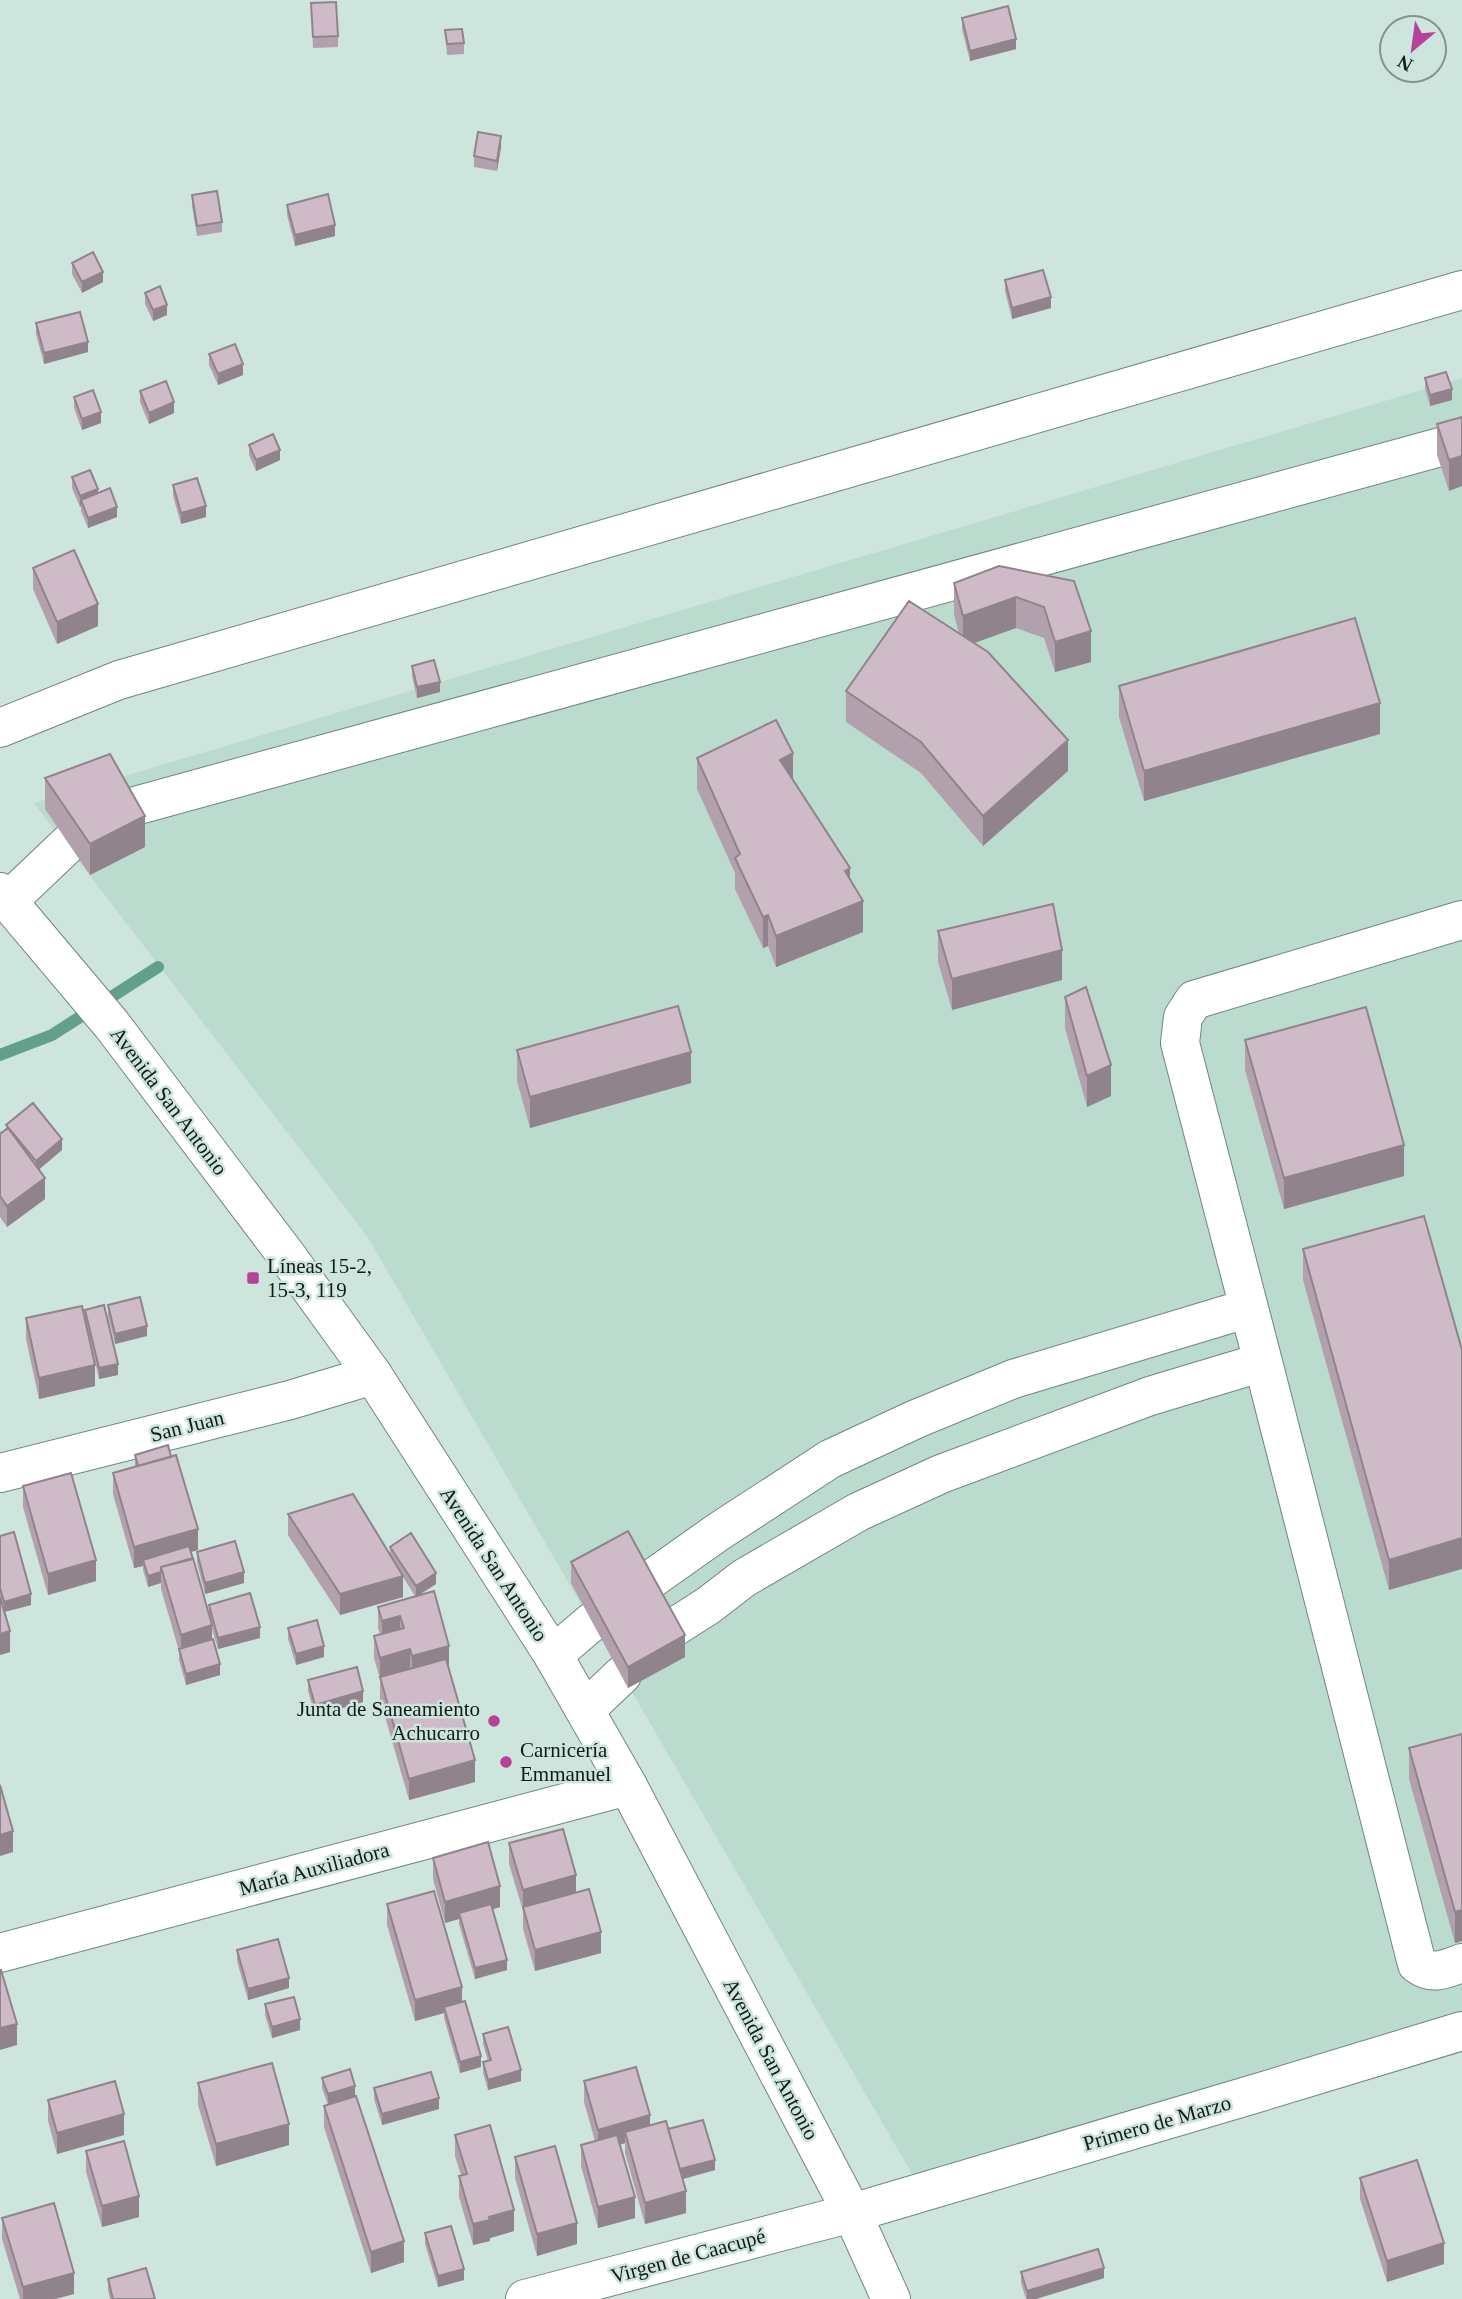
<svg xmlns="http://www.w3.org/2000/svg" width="1462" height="2299" font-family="'Times New Roman',serif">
<rect width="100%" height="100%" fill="#cde5dc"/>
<path fill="#badbce" d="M 1462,378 L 1462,2020 L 918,2184 L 367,1236 L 34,803 Z"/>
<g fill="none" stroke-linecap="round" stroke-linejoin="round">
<path stroke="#63a08b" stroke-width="12" d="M 0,1055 L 52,1035 L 158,967"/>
<g stroke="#70867e" stroke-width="40">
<path id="minor" d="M 0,728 L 119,680 L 1462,290
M 124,809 L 1462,441
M 8,901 L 69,843
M 1462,920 L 1194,1000 L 1183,1017 L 1180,1043 L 1263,1362 L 1417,1964 C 1433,1976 1445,1969 1462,1963
M 0,1473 L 290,1400 L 373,1375
M 646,1583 L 718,1532 L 830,1459 L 916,1419 L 1013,1379 L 1249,1308
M 670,1630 L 709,1605 L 744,1578 L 858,1512 L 941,1474 L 1150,1396 L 1263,1362
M 553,1655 L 593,1621
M 585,1710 L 622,1675
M 0,1953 L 628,1786
M 525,2299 L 852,2213 L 1254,2094 L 1462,2031"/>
</g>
<g stroke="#70867e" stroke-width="40">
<path id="major" d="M 0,892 L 112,1025 L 287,1256 L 373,1375 L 553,1655 L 628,1786 L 852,2213 L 891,2299"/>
</g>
<use href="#minor" stroke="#fff" stroke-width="38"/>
<use href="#major" stroke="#fff" stroke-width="38"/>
</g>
<path fill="#b2a1ac" d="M 311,3 L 338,36 L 338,47 L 313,48 Z
M 962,18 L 1016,49 L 970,61 L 962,29 Z
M 445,30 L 464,43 L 464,54 L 447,55 Z
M 501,147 L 497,171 L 474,167 L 474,156 Z
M 192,195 L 222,222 L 222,232 L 197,236 L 192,206 Z
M 287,205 L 335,236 L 295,246 L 287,215 Z
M 72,263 L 103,282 L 82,293 L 72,274 Z
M 1005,280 L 1051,308 L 1012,319 L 1005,291 Z
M 145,293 L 167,315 L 153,321 L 145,304 Z
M 36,323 L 88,352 L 44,364 L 36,334 Z
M 209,354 L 243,375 L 218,385 L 209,365 Z
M 1425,378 L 1452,400 L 1430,406 L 1425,389 Z
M 140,391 L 174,413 L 149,424 L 140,402 Z
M 74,397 L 101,423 L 82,430 L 74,408 Z
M 1462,417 L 1449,491 L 1437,455 L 1437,424 Z
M 249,445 L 280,460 L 256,471 L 249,455 Z
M 72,477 L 98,493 L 117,517 L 88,528 L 81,511 L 81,506 L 80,507 L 72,488 Z
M 173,485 L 206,517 L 181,524 L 173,496 Z
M 33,568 L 98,626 L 57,644 L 33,589 Z
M 1074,581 L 1091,662 L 1055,672 L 1044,638 L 1016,628 L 974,643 L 1068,771 L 983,846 L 921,773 L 846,722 L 846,691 L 959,634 L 954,614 L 954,583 Z
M 412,666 L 440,692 L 417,698 L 412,676 Z
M 1119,686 L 1380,734 L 1144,801 L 1119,717 Z
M 697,758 L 793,779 L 850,880 L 863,932 L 776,967 L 768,946 L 763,948 L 735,889 L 735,873 L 697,789 Z
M 45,778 L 145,847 L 90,875 L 45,809 Z
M 938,931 L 1062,980 L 952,1010 L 938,962 Z
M 1065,997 L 1111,1096 L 1087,1107 L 1065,1028 Z
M 1245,1040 L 1404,1176 L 1284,1209 L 1245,1070 Z
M 517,1050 L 691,1083 L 530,1128 L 517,1081 Z
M 6,1125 L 62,1150 L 39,1169 L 45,1199 L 7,1227 L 0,1217 L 0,1130 L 1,1133 L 6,1130 Z
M 1424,1216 L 1389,1590 L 1303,1280 L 1303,1249 Z
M 108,1305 L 147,1336 L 115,1344 L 108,1316 Z
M 85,1310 L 118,1375 L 99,1379 L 88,1332 L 95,1386 L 39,1399 L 26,1339 L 26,1318 L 85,1319 Z
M 135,1455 L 198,1550 L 191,1552 L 209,1612 L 209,1605 L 260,1638 L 218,1649 L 212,1629 L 212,1640 L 220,1675 L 186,1685 L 179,1660 L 179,1651 L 161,1589 L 161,1583 L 148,1587 L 143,1570 L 143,1566 L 134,1568 L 113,1494 L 113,1473 L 135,1467 Z
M 23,1486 L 96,1581 L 48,1595 L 23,1507 Z
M 288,1514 L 390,1555 L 390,1547 L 436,1584 L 417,1596 L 449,1667 L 475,1782 L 409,1800 L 380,1699 L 380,1679 L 374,1658 L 374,1636 L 380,1635 L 378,1628 L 378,1607 L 415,1596 L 403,1577 L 403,1597 L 340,1615 L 288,1535 Z
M 0,1536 L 31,1605 L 4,1612 L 10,1652 L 0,1655 Z
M 197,1552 L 244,1583 L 205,1594 L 197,1563 Z
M 571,1562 L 685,1657 L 628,1688 L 571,1583 Z
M 288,1628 L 324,1657 L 296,1665 L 288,1639 Z
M 308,1680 L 363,1702 L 315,1716 L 308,1691 Z
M 1462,1734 L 1462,1941 L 1455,1943 L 1409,1779 L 1409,1748 Z
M 509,1843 L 576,1892 L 601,1953 L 535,1971 L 523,1929 L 523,1911 L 509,1864 Z
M 433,1858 L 500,1907 L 493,1909 L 507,1970 L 475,1979 L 459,1924 L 459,1919 L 445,1923 L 433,1879 Z
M 387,1904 L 462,2002 L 481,2067 L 460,2073 L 444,2018 L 444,2013 L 415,2021 L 387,1925 Z
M 237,1950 L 289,1988 L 248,2000 L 237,1961 Z
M 265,2004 L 300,2030 L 272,2038 L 265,2015 Z
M 483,2034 L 521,2081 L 488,2090 L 483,2073 L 483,2062 L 488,2061 L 483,2044 Z
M 322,2078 L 355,2096 L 404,2262 L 371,2273 L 324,2127 L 324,2106 L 328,2105 L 322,2088 Z
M 584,2081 L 650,2125 L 668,2129 L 715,2170 L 683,2179 L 686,2213 L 645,2224 L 625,2153 L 625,2143 L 620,2145 L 635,2218 L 598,2228 L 581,2166 L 581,2145 L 595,2141 L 584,2102 Z
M 198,2083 L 289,2145 L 216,2166 L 198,2105 Z
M 374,2088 L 439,2109 L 382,2125 L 374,2099 Z
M 48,2100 L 124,2135 L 57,2154 L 48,2121 Z
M 455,2135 L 514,2231 L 490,2238 L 490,2241 L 473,2245 L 459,2197 L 459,2176 L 461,2175 L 455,2156 Z
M 86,2151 L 139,2217 L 102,2227 L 86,2172 Z
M 515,2157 L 577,2244 L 537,2256 L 515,2178 Z
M 1360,2178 L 1444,2264 L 1387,2282 L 1360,2199 Z
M 2,2218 L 74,2294 L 55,2299 L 20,2299 L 2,2239 Z
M 425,2233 L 464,2280 L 438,2287 L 425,2244 Z
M 1021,2272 L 1104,2278 L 1036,2299 L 1026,2299 L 1021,2283 Z
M 108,2279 L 155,2299 L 110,2299 L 108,2290 Z"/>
<path fill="#91838c" d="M 1016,39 L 1016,49 L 970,61 L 970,51 Z
M 501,136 L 501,147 L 497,171 L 497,161 Z
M 335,225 L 335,236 L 295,246 L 295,235 Z
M 103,272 L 103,282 L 82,293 L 82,282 Z
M 1051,297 L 1051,308 L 1012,319 L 1012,308 Z
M 167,305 L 167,315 L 153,321 L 153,310 Z
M 88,342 L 88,352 L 44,364 L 44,353 Z
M 243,364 L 243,375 L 218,385 L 218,374 Z
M 1452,389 L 1452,400 L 1430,406 L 1430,395 Z
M 174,402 L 174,413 L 149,424 L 149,413 Z
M 101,412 L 101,423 L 82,430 L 82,419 Z
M 280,450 L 280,460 L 256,471 L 256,460 Z
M 1462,456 L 1462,486 L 1449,491 L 1449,460 Z
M 98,489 L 98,500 L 81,500 L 81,506 L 80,507 L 80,496 Z
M 206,506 L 206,517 L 181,524 L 181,513 Z
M 117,507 L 117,517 L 88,528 L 88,518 Z
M 1016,597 L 1016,628 L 963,647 L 963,616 Z
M 98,604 L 98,626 L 57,644 L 57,622 Z
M 1091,631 L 1091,662 L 1055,672 L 1055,642 Z
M 440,682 L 440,692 L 417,698 L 417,687 Z
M 1380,703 L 1380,734 L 1144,801 L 1144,771 Z
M 1068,740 L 1068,771 L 983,846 L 983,816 Z
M 793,753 L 793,784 L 780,760 Z
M 145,816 L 145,847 L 90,875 L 90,844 Z
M 850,868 L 850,899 L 845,871 Z
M 863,901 L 863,932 L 776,967 L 776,936 Z
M 768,915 L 768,946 L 763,948 L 763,917 Z
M 1062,950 L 1062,980 L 952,1010 L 952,979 Z
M 691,1052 L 691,1083 L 530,1128 L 530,1097 Z
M 1111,1065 L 1111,1096 L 1087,1107 L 1087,1076 Z
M 62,1139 L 62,1150 L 36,1172 L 36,1161 Z
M 1404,1145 L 1404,1176 L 1284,1209 L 1284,1178 Z
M 45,1178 L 45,1199 L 7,1227 L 7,1206 Z
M 147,1326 L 147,1336 L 115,1344 L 115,1334 Z
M 118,1364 L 118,1375 L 99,1379 L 99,1368 Z
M 95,1365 L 95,1386 L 39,1399 L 39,1378 Z
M 198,1529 L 198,1550 L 144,1565 L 143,1560 L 143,1566 L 134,1568 L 134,1547 Z
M 1462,1538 L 1462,1569 L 1389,1590 L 1389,1560 Z
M 96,1560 L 96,1581 L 48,1595 L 48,1574 Z
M 161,1572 L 161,1583 L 148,1587 L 148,1576 Z
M 244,1572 L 244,1583 L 205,1594 L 205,1583 Z
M 436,1573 L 436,1584 L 416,1597 L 416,1586 Z
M 403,1576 L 403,1597 L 340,1615 L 340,1594 Z
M 31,1594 L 31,1605 L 4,1612 L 4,1602 Z
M 400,1616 L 400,1637 L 382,1643 L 382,1621 Z
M 212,1625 L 212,1646 L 181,1656 L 181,1635 Z
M 260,1627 L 260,1638 L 218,1649 L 218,1638 Z
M 10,1631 L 10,1652 L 0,1655 L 0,1634 Z
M 685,1635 L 685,1657 L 628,1688 L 628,1667 Z
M 324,1646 L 324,1657 L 296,1665 L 296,1654 Z
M 449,1646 L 449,1667 L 412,1677 L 412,1656 Z
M 410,1649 L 410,1670 L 380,1679 L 380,1658 Z
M 220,1664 L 220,1675 L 186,1685 L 186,1674 Z
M 363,1691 L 363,1702 L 315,1716 L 315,1705 Z
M 475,1760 L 475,1782 L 409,1800 L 409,1779 Z
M 13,1831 L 13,1852 L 0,1856 L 0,1835 Z
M 576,1875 L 576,1896 L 523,1907 L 523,1911 L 523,1890 Z
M 500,1886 L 500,1907 L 461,1919 L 459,1913 L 459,1919 L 445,1923 L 445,1902 Z
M 1462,1910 L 1462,1941 L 1455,1943 L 1455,1912 Z
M 601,1932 L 601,1953 L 535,1971 L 535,1950 Z
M 507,1960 L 507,1970 L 475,1979 L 475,1968 Z
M 289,1978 L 289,1988 L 248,2000 L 248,1989 Z
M 462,1987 L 462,2008 L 444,2007 L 444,2013 L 415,2021 L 415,2000 Z
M 300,2019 L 300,2030 L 272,2038 L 272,2027 Z
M 17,2024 L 17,2045 L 0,2050 L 0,2028 Z
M 481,2056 L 481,2067 L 460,2073 L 460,2062 Z
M 521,2070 L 521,2081 L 488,2090 L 488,2080 Z
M 355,2086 L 355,2097 L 328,2105 L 328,2094 Z
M 439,2098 L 439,2109 L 382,2125 L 382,2114 Z
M 124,2114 L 124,2135 L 57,2154 L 57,2133 Z
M 650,2115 L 650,2136 L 625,2132 L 625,2143 L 598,2151 L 598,2130 Z
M 289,2124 L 289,2145 L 216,2166 L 216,2144 Z
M 715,2160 L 715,2170 L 679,2180 L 679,2170 Z
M 686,2191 L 686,2213 L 645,2224 L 645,2203 Z
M 139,2196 L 139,2217 L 102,2227 L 102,2206 Z
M 635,2197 L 635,2218 L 598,2228 L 598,2207 Z
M 514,2210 L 514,2231 L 490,2238 L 490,2241 L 473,2245 L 473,2224 L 489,2217 Z
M 577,2223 L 577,2244 L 537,2256 L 537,2234 Z
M 404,2241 L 404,2262 L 371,2273 L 371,2252 Z
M 1444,2243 L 1444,2264 L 1387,2282 L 1387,2261 Z
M 1104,2268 L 1104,2278 L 1036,2299 L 1027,2299 L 1027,2291 Z
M 464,2269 L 464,2280 L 438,2287 L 438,2276 Z
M 74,2273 L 74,2294 L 55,2299 L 23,2299 L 23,2287 Z"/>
<path fill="#cfbbc8" stroke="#91838c" stroke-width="2" d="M 336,2 L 338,36 L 313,37 L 311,3 Z
M 1008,6 L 1016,39 L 970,51 L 962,18 Z
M 462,29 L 464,43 L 447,44 L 445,30 Z
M 478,132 L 501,136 L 497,161 L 474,156 Z
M 217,191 L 222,222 L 197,226 L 192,195 Z
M 328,194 L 335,225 L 295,235 L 287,205 Z
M 93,252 L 103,272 L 82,282 L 72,263 Z
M 1043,270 L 1051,297 L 1012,308 L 1005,280 Z
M 160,286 L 167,305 L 153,310 L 145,293 Z
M 80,312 L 88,342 L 44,353 L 36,323 Z
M 235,344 L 243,364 L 218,374 L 209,354 Z
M 1446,372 L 1452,389 L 1430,395 L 1425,378 Z
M 166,381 L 174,402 L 149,413 L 140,391 Z
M 93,390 L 101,412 L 82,419 L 74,397 Z
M 1462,417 L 1462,456 L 1449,460 L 1437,424 Z
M 273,434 L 280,450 L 256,460 L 249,445 Z
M 90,470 L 98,489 L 80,496 L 72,477 Z
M 197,478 L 206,506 L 181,513 L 173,485 Z
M 110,488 L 117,507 L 88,518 L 81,500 Z
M 74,550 L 98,604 L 57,622 L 33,568 Z
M 999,566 L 1074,581 L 1091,631 L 1055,642 L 1044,607 L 1016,597 L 963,616 L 954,583 Z
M 909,601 L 988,652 L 1068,740 L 983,816 L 921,742 L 846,691 Z
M 1355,618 L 1380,703 L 1144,771 L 1119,686 Z
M 434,660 L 440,682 L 417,687 L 412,666 Z
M 776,720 L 793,753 L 780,760 L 850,868 L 845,871 L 863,901 L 776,936 L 768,915 L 763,917 L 735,858 L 740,854 L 697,758 Z
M 110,754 L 145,816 L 90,844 L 45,778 Z
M 1053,904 L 1062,950 L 952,979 L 938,931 Z
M 1086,987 L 1111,1065 L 1087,1076 L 1065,997 Z
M 678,1006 L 691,1052 L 530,1097 L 517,1050 Z
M 1366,1007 L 1404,1145 L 1284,1178 L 1245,1040 Z
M 33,1103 L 62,1139 L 36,1161 L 6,1125 Z
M 8,1128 L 45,1178 L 7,1206 L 0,1196 L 0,1134 Z
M 1424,1216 L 1462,1350 L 1462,1538 L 1389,1560 L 1303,1249 Z
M 140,1297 L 147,1326 L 115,1334 L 108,1305 Z
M 104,1305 L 118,1364 L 99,1368 L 85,1310 Z
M 82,1306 L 95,1365 L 39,1378 L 26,1318 Z
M 168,1445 L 171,1457 L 138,1466 L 135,1455 Z
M 176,1455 L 198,1529 L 134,1547 L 113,1473 Z
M 71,1473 L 96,1560 L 48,1574 L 23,1486 Z
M 353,1494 L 403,1576 L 340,1594 L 288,1514 Z
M 628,1531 L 685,1635 L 628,1667 L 571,1562 Z
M 14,1532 L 31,1594 L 4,1602 L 0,1588 L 0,1536 Z
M 411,1533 L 436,1573 L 416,1586 L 390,1547 Z
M 235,1541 L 244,1572 L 205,1583 L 197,1552 Z
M 189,1546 L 193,1559 L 161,1567 L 161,1572 L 148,1576 L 143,1560 Z
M 193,1558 L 212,1625 L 181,1635 L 161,1567 Z
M 434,1591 L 449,1646 L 412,1656 L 410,1649 L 380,1658 L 374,1636 L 404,1628 L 400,1616 L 382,1621 L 378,1607 Z
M 250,1593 L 260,1627 L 218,1638 L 209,1605 Z
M 0,1597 L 10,1631 L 0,1634 Z
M 317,1620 L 324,1646 L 296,1654 L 288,1628 Z
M 213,1639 L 220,1664 L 186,1674 L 179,1649 Z
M 446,1659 L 475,1760 L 409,1779 L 380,1677 Z
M 357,1667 L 363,1691 L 315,1705 L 308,1680 Z
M 1462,1734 L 1462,1910 L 1455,1912 L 1409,1748 Z
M 0,1785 L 13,1831 L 0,1835 Z
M 563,1829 L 576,1875 L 523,1890 L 509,1843 Z
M 488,1842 L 500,1886 L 445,1902 L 433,1858 Z
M 589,1889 L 601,1932 L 535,1950 L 523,1907 Z
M 434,1891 L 462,1987 L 415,2000 L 387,1904 Z
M 491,1904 L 507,1960 L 475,1968 L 459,1913 Z
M 278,1939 L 289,1978 L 248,1989 L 237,1950 Z
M 0,1970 L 1,1970 L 17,2024 L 0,2028 Z
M 294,1997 L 300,2019 L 272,2027 L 265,2004 Z
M 465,2001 L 481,2056 L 460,2062 L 444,2007 Z
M 508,2027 L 521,2070 L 488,2080 L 483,2062 L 491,2060 L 483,2034 Z
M 272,2063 L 289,2124 L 216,2144 L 198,2083 Z
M 636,2067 L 650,2115 L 598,2130 L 584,2081 Z
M 350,2069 L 355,2086 L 328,2094 L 322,2078 Z
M 431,2072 L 439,2098 L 382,2114 L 374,2088 Z
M 115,2081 L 124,2114 L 57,2133 L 48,2100 Z
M 356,2096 L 404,2241 L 371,2252 L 324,2106 Z
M 703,2120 L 715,2160 L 680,2169 L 668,2129 Z
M 666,2121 L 686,2191 L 645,2203 L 625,2132 Z
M 490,2125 L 514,2210 L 489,2217 L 490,2220 L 473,2224 L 459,2176 L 467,2174 L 455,2135 Z
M 617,2135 L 635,2197 L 598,2207 L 581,2145 Z
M 124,2141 L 139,2196 L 102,2206 L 86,2151 Z
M 555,2146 L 577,2223 L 537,2234 L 515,2157 Z
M 1417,2160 L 1444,2243 L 1387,2261 L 1360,2178 Z
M 54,2203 L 74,2273 L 23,2287 L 2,2218 Z
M 451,2226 L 464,2269 L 438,2276 L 425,2233 Z
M 1098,2249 L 1104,2268 L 1027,2291 L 1021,2272 Z
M 146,2268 L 155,2299 L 113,2299 L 108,2279 Z"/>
<g fill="#b54199" stroke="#cde5dc" stroke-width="2.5">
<rect x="246" y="1271" width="14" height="14" rx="3.5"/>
<circle cx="494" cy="1721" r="7"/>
<circle cx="506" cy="1762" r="7"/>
</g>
<g text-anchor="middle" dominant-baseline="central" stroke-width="5" stroke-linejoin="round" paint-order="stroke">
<g font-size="21" fill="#121b18" stroke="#cde5dc">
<text transform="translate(169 1101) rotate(53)">Avenida San Antonio</text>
<text transform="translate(187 1426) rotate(-14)">San Juan</text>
<text transform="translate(494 1564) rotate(57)">Avenida San Antonio</text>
<text transform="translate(314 1869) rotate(-15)">María Auxiliadora</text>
<text transform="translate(771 2059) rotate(62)">Avenida San Antonio</text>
<text transform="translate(1157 2123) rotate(-16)">Primero de Marzo</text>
<text transform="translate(688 2256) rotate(-15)">Virgen de Caacupé</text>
</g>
<g font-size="21" fill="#121b18" stroke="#cde5dc" text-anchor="start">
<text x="267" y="1266">Líneas 15-2,<tspan x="267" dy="24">15-3, 119</tspan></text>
<text x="480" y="1709" text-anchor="end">Junta de Saneamiento<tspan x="480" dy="24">Achucarro</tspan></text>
<text x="520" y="1750">Carnicería<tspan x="520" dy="24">Emmanuel</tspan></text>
</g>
</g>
<g transform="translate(1413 49) rotate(209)"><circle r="33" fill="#cde5dc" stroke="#82948e" stroke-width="2"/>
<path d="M0-5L12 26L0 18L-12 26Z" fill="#b54199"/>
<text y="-10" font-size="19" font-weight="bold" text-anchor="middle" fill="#121b18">N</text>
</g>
</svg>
